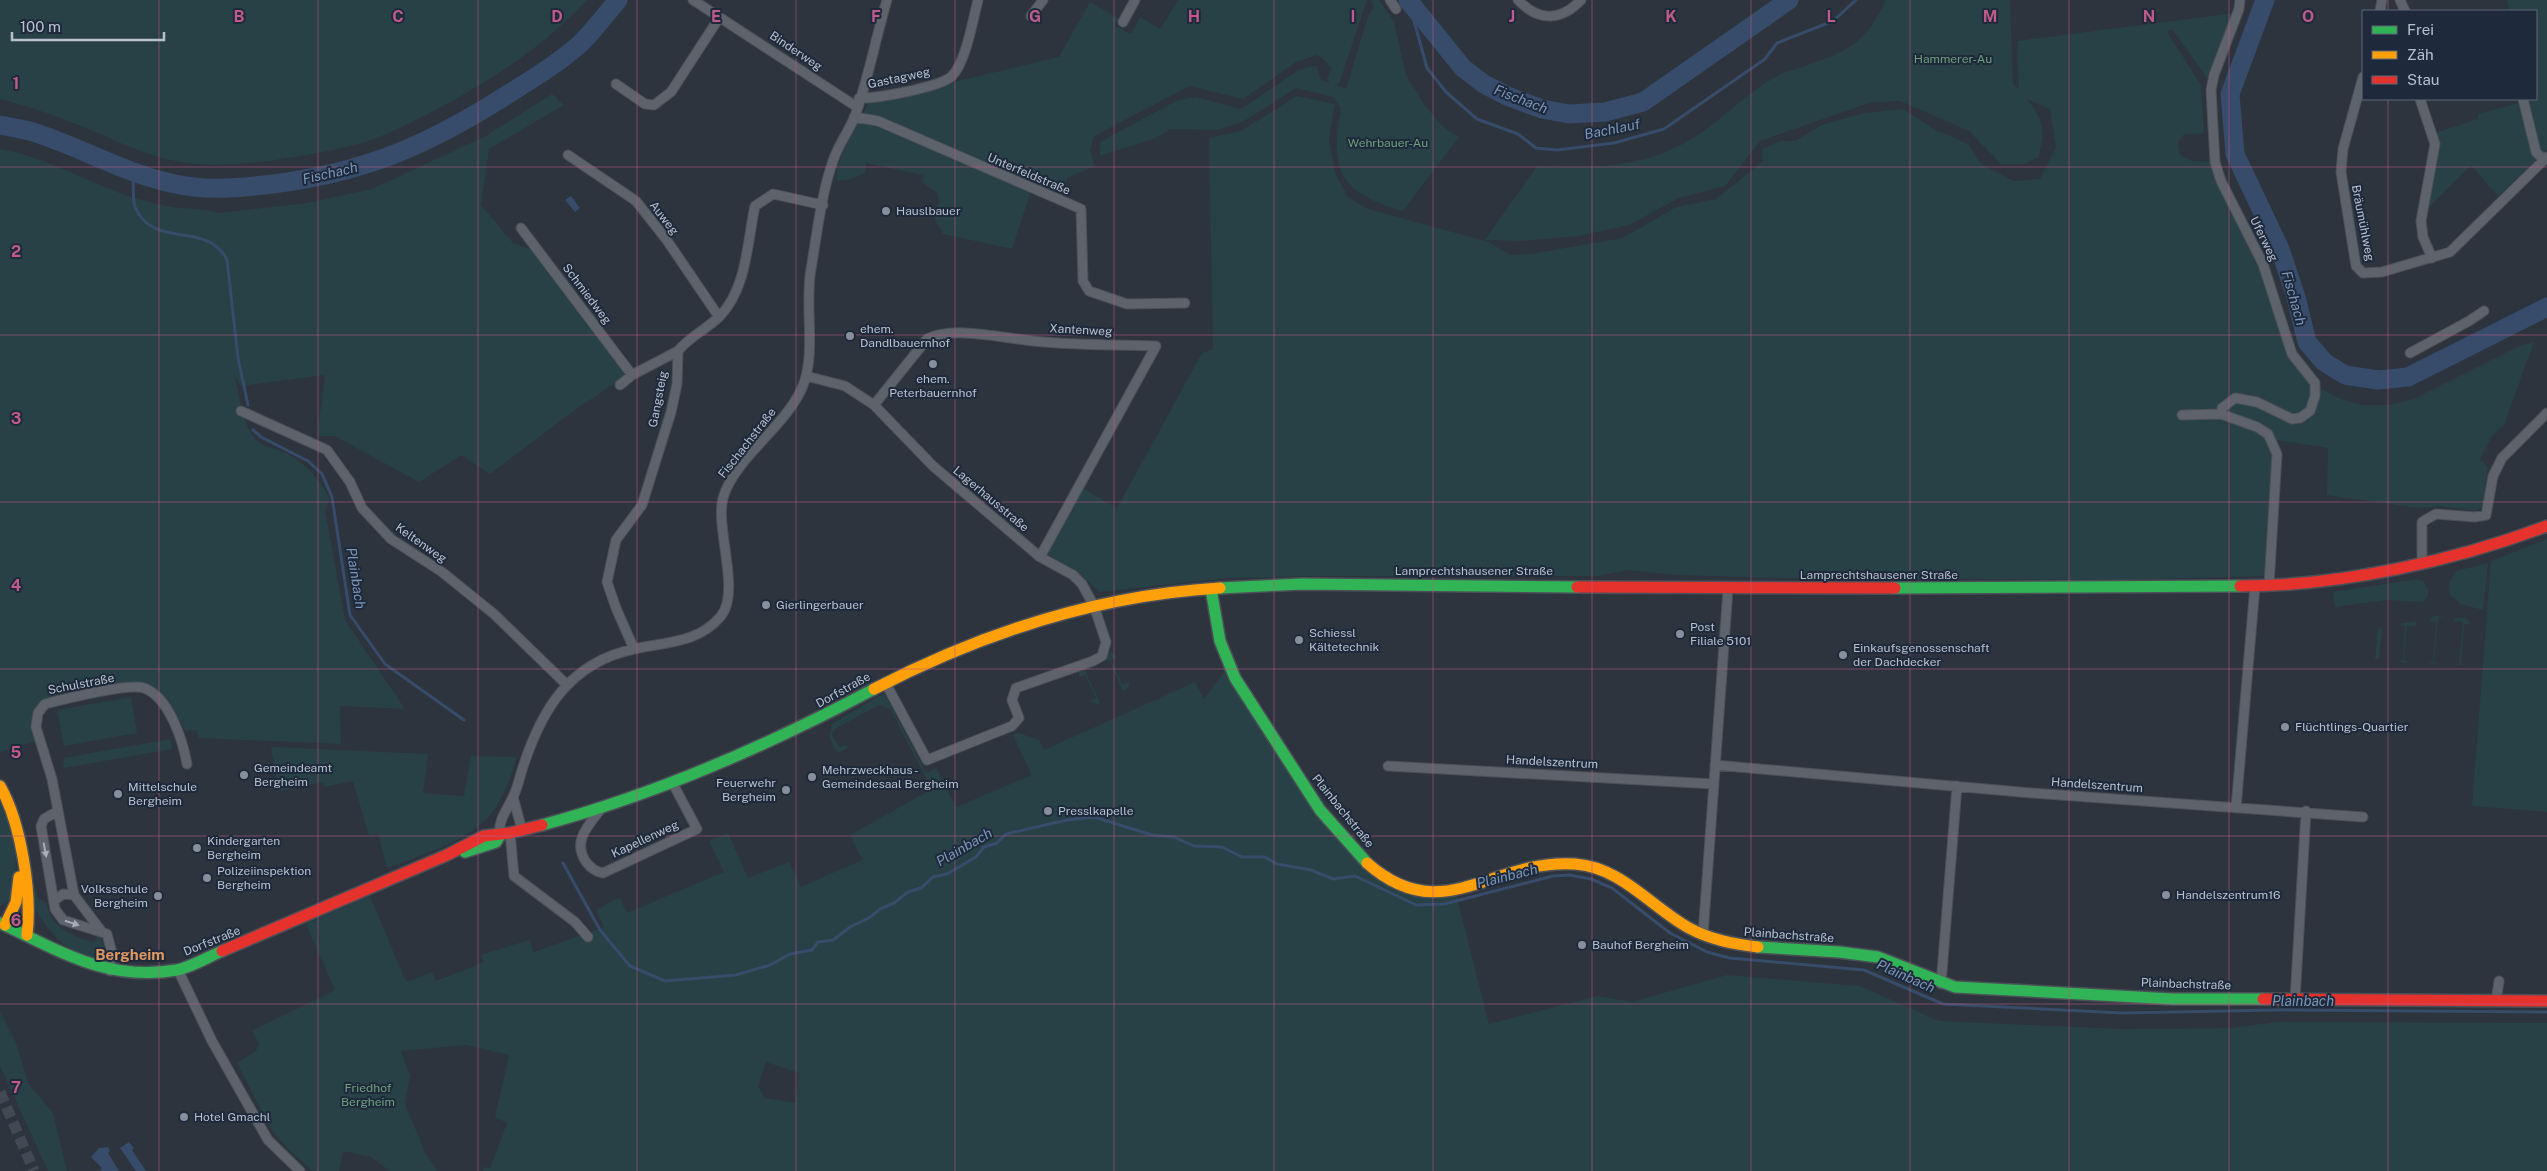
<svg xmlns="http://www.w3.org/2000/svg" width="2547" height="1171" font-family="'Public Sans',sans-serif">
<rect width="100%" height="100%" fill="#2d343e"/>
<path fill="#284146" fill-rule="evenodd" d="M 0,0 L 587,0 C 543,48 485,84 428,114 C 408,124 387,135 365,142 C 334,151 301,156 269,161 C 241,164 210,167 182,162 C 148,157 117,141 86,128 C 58,117 29,106 0,99 Z
M 1178,0 L 1367,0 L 1339,84 L 1334,84 L 1346,89 L 1368,16 L 1374,8 L 1371,0 L 1379,0 L 1394,22 L 1406,75 L 1424,104 L 1442,126 L 1459,137 L 1403,211 C 1342,194 1328,172 1341,109 L 1333,97 L 1296,88 L 1244,121 L 1218,130 L 1170,129 L 1156,138 L 1100,156 L 1100,142 L 1178,100 L 1196,97 L 1241,109 L 1299,70 L 1316,65 L 1321,80 L 1330,83 L 1327,79 L 1331,69 L 1326,61 L 1317,55 L 1296,62 L 1243,99 L 1190,86 L 1094,136 L 1090,150 L 1095,166 L 1067,178 L 1064,197 L 1033,185 L 1012,249 L 943,234 L 935,220 L 939,200 L 936,192 L 922,182 L 923,175 L 866,163 L 865,173 L 848,180 L 837,181 C 833,163 860,120 869,102 L 1059,57 L 1090,2 L 1118,18 L 1115,26 L 1131,34 L 1140,17 L 1160,29 Z
M 1886,0 L 2010,0 L 2013,83 L 2019,90 L 2017,41 L 2236,13 L 2210,82 L 2172,29 L 2167,32 L 2201,85 L 2204,133 L 2183,135 L 2178,142 L 2180,155 L 2193,161 L 2210,162 L 2222,192 L 2249,240 L 2263,272 L 2280,330 L 2307,378 L 2321,389 L 2341,399 L 2361,405 L 2390,405 L 2413,399 L 2519,346 L 2534,342 L 2504,425 L 2492,436 L 2480,459 L 2488,467 L 2482,507 L 2476,511 L 2440,506 L 2418,508 L 2327,495 L 2328,448 L 2277,440 L 2270,441 L 2273,450 L 2267,571 L 2263,576 L 2116,580 L 1784,578 L 1677,575 L 1628,570 L 1598,576 L 1317,576 L 1226,578 L 1100,592 L 1076,570 L 1047,554 L 1082,488 L 1117,508 L 1202,353 L 1213,349 L 1209,138 L 1241,131 L 1297,96 L 1335,104 L 1329,139 L 1335,173 L 1348,197 L 1368,209 L 1489,242 L 1510,255 L 1530,254 L 1623,238 L 1676,207 L 1716,199 L 1763,161 L 1762,149 L 1780,141 L 1795,141 L 1822,125 L 1864,113 L 1903,109 L 1934,129 L 1968,144 L 1981,164 L 2014,181 L 2040,179 L 2056,147 L 2050,109 L 2027,99 C 2046,124 2044,127 2039,157 L 2024,164 L 2001,164 L 1969,131 L 1900,101 L 1869,103 L 1760,141 L 1725,186 L 1679,198 L 1629,225 L 1579,236 L 1520,241 L 1485,240 L 1537,166 C 1598,168 1648,169 1701,133 C 1728,114 1753,87 1783,73 C 1790,70 1798,69 1805,66 C 1849,51 1866,43 1886,0 Z
M 2507,0 L 2547,0 L 2547,149 L 2498,196 L 2471,165 L 2430,206 L 2427,204 C 2430,177 2440,161 2435,133 L 2478,119 L 2478,114 L 2527,101 L 2527,99 L 2536,99 L 2536,11 L 2510,11 Z
M 552,94 L 564,105 L 489,149 L 481,205 L 513,243 L 536,252 L 627,375 L 572,412 L 490,474 L 461,455 L 419,482 L 335,436 L 317,436 L 325,375 L 241,386 L 235,376 C 240,397 242,429 260,443 C 267,448 278,449 286,453 C 306,463 319,479 330,499 L 325,510 L 345,620 L 405,709 L 340,706 L 341,744 L 199,738 L 197,730 L 185,731 C 177,715 166,694 148,687 C 128,678 72,694 48,698 C 30,707 30,723 36,741 L 0,752 L 0,149 C 48,157 91,185 138,199 C 149,202 161,205 172,207 C 188,209 203,208 218,213 L 307,203 L 372,189 L 484,137 Z
M 2547,539 L 2547,812 L 2472,806 L 2491,561 Z
M 2488,563 L 2483,610 L 2460,604 L 2450,595 L 2449,584 L 2456,571 Z
M 2417,579 L 2424,582 L 2429,590 L 2427,598 L 2422,602 L 2387,600 L 2335,607 L 2333,592 Z
M 2435,616 L 2446,617 L 2438,618 L 2434,662 L 2440,664 L 2426,663 L 2433,662 L 2436,622 L 2428,621 Z
M 2455,618 L 2466,618 L 2472,624 L 2464,624 L 2461,664 L 2465,665 L 2453,665 L 2459,664 L 2463,622 L 2454,621 Z
M 2416,621 L 2416,626 L 2407,626 L 2404,660 L 2410,663 L 2396,662 L 2403,660 L 2405,626 L 2398,624 Z
M 2382,628 L 2379,659 L 2375,659 L 2378,629 Z
M 1111,651 L 1117,657 L 1111,660 L 1122,684 L 1129,682 L 1129,687 L 1123,691 L 1109,660 L 1101,662 Z
M 1092,666 L 1093,667 L 1085,671 L 1100,703 L 1097,704 L 1089,701 L 1096,698 L 1085,675 L 1079,677 L 1079,670 Z
M 1227,668 L 1332,830 L 1408,894 L 1435,899 L 1456,894 L 1489,1024 L 1598,996 L 1632,1002 L 1727,975 L 1860,986 L 1939,1021 L 2123,1029 L 2232,1028 L 2276,1022 L 2547,1023 L 2547,1171 L 483,1171 L 484,1167 L 490,1168 L 507,1123 L 495,1117 L 509,1055 L 466,1045 L 401,1051 L 410,1076 L 405,1104 L 425,1152 L 437,1171 L 390,1171 L 371,1157 L 343,1151 L 339,1171 L 313,1171 L 290,1151 L 272,1131 L 237,1063 L 256,1051 L 259,1043 L 252,1031 L 335,990 L 306,924 L 370,896 L 406,982 L 432,972 L 436,981 L 484,962 L 481,955 L 529,940 L 534,952 L 604,927 L 596,910 L 619,897 L 627,913 L 724,872 L 709,841 L 728,833 L 748,878 L 789,862 L 801,887 L 862,860 L 850,835 L 932,789 L 890,709 L 879,705 L 835,729 L 832,734 L 839,747 L 846,745 L 848,748 L 840,752 L 836,751 L 829,736 L 832,724 L 884,693 L 926,773 L 936,768 L 956,807 L 1032,775 L 1013,735 L 1019,733 L 1039,740 L 1044,750 L 1195,682 L 1204,699 ZM 766,1062 L 799,1073 L 796,1103 L 765,1098 L 758,1086 Z
M 131,697 L 137,733 L 64,746 L 57,710 Z
M 171,739 L 172,749 L 64,768 L 63,758 Z
M 275,747 L 428,754 L 423,793 L 464,796 L 471,756 L 517,757 C 512,773 507,789 498,804 C 476,841 425,853 387,868 L 378,834 L 369,836 L 353,781 L 324,787 L 323,782 L 279,791 L 271,748 Z
M 0,776 C 27,812 27,855 37,897 L 47,904 C 48,925 76,939 94,942 L 98,935 L 104,945 L 102,954 C 78,970 46,928 36,910 Z
M 0,801 C 14,832 22,867 10,900 L 0,906 Z
M 0,1011 L 16,1043 L 28,1083 L 53,1113 L 67,1171 L 48,1171 L 0,1066 Z"/>
<path fill="#364c6a" d="M 571,196 L 580,208 L 575,212 L 565,200 Z
M 129,1142 L 134,1148 L 132,1150 L 146,1171 L 136,1171 L 120,1148 Z
M 108,1147 L 110,1151 L 108,1153 L 119,1171 L 100,1171 L 102,1168 L 91,1157 L 99,1148 Z"/>
<g fill="none" stroke-linecap="round" stroke-linejoin="round">
<path stroke="#364c6a" stroke-width="3" d="M 1409,3 L 1427,68 L 1446,92 L 1477,119 L 1518,134 L 1536,148 L 1557,150 L 1614,143 L 1664,129 L 1765,59 L 1777,43 L 1833,21 L 1856,0
M 133,172 C 134,182 132,198 135,207 C 153,250 208,220 227,260 L 238,358 L 248,405
M 253,430 L 261,437 L 308,461 L 322,474 L 332,497 L 350,615 L 385,664 L 464,720
M 563,863 L 600,930 L 630,966 L 665,981 L 736,975 L 770,965 L 790,954 L 812,950 L 818,942 L 833,940 L 850,927 L 869,918 L 880,909 L 894,903 L 908,892 L 921,888 L 933,877 L 947,874 L 976,857 L 984,847 L 997,843 L 1006,834 L 1067,820 L 1094,817 L 1152,835 L 1174,837 L 1194,846 L 1222,847 L 1242,857 L 1265,857 L 1277,864 L 1311,870 L 1333,879 L 1355,876 L 1416,905 L 1444,904 L 1553,876 L 1569,875 L 1591,879 L 1612,888 L 1670,933 L 1707,952 L 1730,958 L 1864,970 L 1943,1004 L 2123,1013 L 2276,1010 L 2547,1012"/>
<path stroke="#364c6a" stroke-width="19" d="M 1408,0 L 1463,68 L 1484,84 L 1507,96 L 1542,109 L 1569,114 L 1605,112 L 1643,102 L 1789,0
M 2265,0 L 2230,94 L 2235,154 L 2280,249 L 2296,297 L 2307,342 L 2324,362 L 2345,375 L 2378,380 L 2408,377 L 2547,307
M 0,125 C 11,127 22,129 33,132 C 87,149 137,181 194,187 C 219,190 247,187 273,184 C 368,172 430,144 510,93 C 534,78 560,62 581,43 C 594,30 606,14 618,0"/>
<path stroke="#424954" stroke-width="11" stroke-dasharray="11 5.5" stroke-linecap="butt" d="M 0,1092 L 34,1171"/>
<g stroke="#4b5058" stroke-width="11">
<path id="street" d="M 693,0 L 857,107
M 1390,0 L 1396,9
M 1518,0 C 1538,21 1560,22 1581,0
M 2400,0 L 2405,11
M 2380,11 L 2382,0
M 1031,16 L 1043,0
M 1123,22 L 1135,0
M 2363,77 L 2343,149 L 2341,172 L 2356,266 L 2363,273 L 2382,272 L 2450,252 L 2547,157
M 616,84 L 645,104 L 654,105 L 671,92 L 719,18
M 859,98 C 875,99 941,87 952,76 C 966,62 973,19 978,0
M 2420,99 L 2435,144 L 2421,221 L 2423,237 L 2432,258
M 2523,99 L 2536,152 L 2544,160
M 854,117 L 878,121 L 1081,209 L 1083,281 L 1089,291 L 1127,304 L 1185,303
M 568,155 L 636,201 L 666,239 L 719,317
M 521,228 L 632,375
M 2410,353 L 2469,321 L 2484,311
M 806,376 L 845,386 L 874,405 L 927,339 C 950,326 999,337 1025,340 C 1068,346 1113,344 1156,346 L 1040,557
M 620,385 L 632,375 L 678,351
M 874,405 L 933,466 L 1040,557 L 1073,575 L 1082,584 L 1094,606 L 1106,642 L 1102,656 L 1093,661 L 1016,688 L 1012,700 L 1019,718 L 1012,726 L 927,760 L 885,682
M 241,411 L 327,450 L 350,482 L 362,508 L 391,539 L 442,572 L 494,614 L 567,685
M 2221,414 L 2222,408 L 2235,398 L 2257,402 L 2292,419 L 2300,418 L 2310,411 L 2315,396 L 2315,383 L 2292,354 L 2263,264 L 2221,181 L 2215,162 L 2211,90 L 2214,75 L 2239,9 L 2240,0
M 2182,415 L 2221,414 L 2257,427 L 2268,434 L 2277,454 L 2269,585
M 2422,564 L 2422,522 L 2436,514 L 2475,517 L 2486,515 L 2493,476 L 2502,458 L 2547,413
M 634,649 L 616,608 L 607,582 L 616,540 L 642,505 L 671,412 L 677,384 L 678,351 C 689,337 707,329 720,316 C 747,288 747,243 755,206 L 773,194 L 823,205
M 1715,765 L 2031,793 L 2363,817
M 1388,766 L 1714,784
M 513,797 L 522,830
M 2236,808 L 2255,586
M 601,809 C 588,826 572,841 586,862 C 590,867 596,872 603,873 L 697,829 L 672,782
M 58,811 L 44,819 L 41,826 L 55,909 L 63,920 L 107,934 L 112,953 L 110,971
M 510,833 L 514,876 L 575,922 L 588,937
M 500,835 C 498,820 506,812 512,799 C 517,790 519,780 522,770 C 541,710 569,663 634,649 C 666,642 699,643 721,616 C 741,592 715,528 723,498 C 734,459 785,427 802,388 C 817,354 804,306 811,269 C 817,234 821,195 833,161 C 838,145 849,131 855,116 C 868,80 876,37 887,0
M 74,895 L 52,779 L 36,727 L 38,713 L 45,704 C 64,699 128,683 144,688 C 169,697 183,741 187,764
M 54,901 L 63,894 L 74,895 L 102,932
M 1703,935 L 1728,589
M 178,970 L 212,1041 L 268,1140 L 300,1171
M 1941,984 L 1957,786
M 2295,1000 L 2306,811
M 2496,1001 L 2499,981"/>
</g>
<g stroke="#4b5058" stroke-width="14">
<path id="fast" d="M 1220,588 L 1302,584 L 1577,587
M 1895,588 L 2240,586
M 1211,589 L 1220,641 L 1235,678 L 1320,810 L 1367,863
M 542,825 C 657,794 769,745 874,689
M 465,852 L 496,842 L 500,835
M 0,923 C 60,951 107,982 177,970 C 192,967 208,957 222,951
M 1758,947 L 1839,952 L 1878,957 L 1955,987 L 2173,999 L 2263,999"/>
</g>
<g stroke="#4b5058" stroke-width="14">
<path id="slow" d="M 874,689 C 982,633 1099,595 1220,588
M 0,786 C 21,823 32,892 27,935
M 1367,863 C 1443,930 1492,858 1575,864 C 1621,867 1651,907 1689,928 C 1711,940 1734,944 1758,947
M 5,925 L 16,902 L 19,877"/>
</g>
<g stroke="#4b5058" stroke-width="14">
<path id="jam" d="M 2240,586 C 2340,586 2454,561 2547,526
M 1577,587 L 1895,588
M 222,951 L 447,855 L 484,836 L 510,833 L 542,825
M 2263,999 L 2547,1001"/>
</g>
<use href="#street" stroke="#5e636b" stroke-width="9"/>
<use href="#fast" stroke="#30b455" stroke-width="11"/>
<use href="#slow" stroke="#ff9f0a" stroke-width="11"/>
<use href="#jam" stroke="#e5322d" stroke-width="11"/>
</g>
<defs><path id="oneway-solid" d="M-6-.8H1V-3.2L6.5 0L1 3.2V.8H-6Z" transform="scale(1.25)"/></defs>
<g fill="#a6adba">
<use href="#oneway-solid" transform="translate(45 850) rotate(79)"/>
<use href="#oneway-solid" transform="translate(72 923) rotate(18)"/>
</g>
<path fill="none" stroke="#be5b89" stroke-width="1" stroke-opacity="0.55" d="M 159,0 L 159,1171M 318,0 L 318,1171M 478,0 L 478,1171M 637,0 L 637,1171M 796,0 L 796,1171M 955,0 L 955,1171M 1114,0 L 1114,1171M 1274,0 L 1274,1171M 1433,0 L 1433,1171M 1592,0 L 1592,1171M 1751,0 L 1751,1171M 1910,0 L 1910,1171M 2069,0 L 2069,1171M 2229,0 L 2229,1171M 2388,0 L 2388,11M 2388,99 L 2388,1171M 0,167 L 2547,167M 0,335 L 2547,335M 0,502 L 2547,502M 0,669 L 2547,669M 0,836 L 2547,836M 0,1004 L 2547,1004"/>
<g fill="#878f9c" stroke="#1e2a3b" stroke-width="2">
<circle cx="886" cy="211" r="5"/>
<circle cx="850" cy="336" r="5"/>
<circle cx="933" cy="364" r="5"/>
<circle cx="766" cy="605" r="5"/>
<circle cx="1680" cy="634" r="5"/>
<circle cx="1299" cy="640" r="5"/>
<circle cx="1843" cy="655" r="5"/>
<circle cx="2285" cy="727" r="5"/>
<circle cx="244" cy="775" r="5"/>
<circle cx="812" cy="777" r="5"/>
<circle cx="786" cy="790" r="5"/>
<circle cx="118" cy="794" r="5"/>
<circle cx="1048" cy="811" r="5"/>
<circle cx="197" cy="848" r="5"/>
<circle cx="207" cy="878" r="5"/>
<circle cx="2166" cy="895" r="5"/>
<circle cx="158" cy="896" r="5"/>
<circle cx="1582" cy="945" r="5"/>
<circle cx="184" cy="1117" r="5"/>
</g>
<g text-anchor="middle" dominant-baseline="central" stroke-width="4" stroke-linejoin="round" paint-order="stroke">
<g font-size="12" fill="#b8c0ce" stroke="#1e2a3b">
<text transform="translate(796 51) rotate(34)">Binderweg</text>
<text transform="translate(899 78) rotate(-12)">Gastagweg</text>
<text transform="translate(1029 174) rotate(23)">Unterfeldstraße</text>
<text transform="translate(664 218) rotate(52)">Auweg</text>
<text transform="translate(2363 223) rotate(79)">Bräumühlweg</text>
<text transform="translate(2264 239) rotate(64)">Uferweg</text>
<text transform="translate(587 294) rotate(53)">Schmiedweg</text>
<text transform="translate(1081 330) rotate(3)">Xantenweg</text>
<text transform="translate(658 399) rotate(-79)">Gangsteig</text>
<text transform="translate(747 443) rotate(-52)">Fischachstraße</text>
<text transform="translate(991 499) rotate(40)">Lagerhausstraße</text>
<text transform="translate(421 543) rotate(35)">Keltenweg</text>
<text x="1474" y="571">Lamprechtshausener Straße</text>
<text x="1879" y="575">Lamprechtshausener Straße</text>
<text transform="translate(81 684) rotate(-11)">Schulstraße</text>
<text transform="translate(843 690) rotate(-29)">Dorfstraße</text>
<text transform="translate(1552 762) rotate(3)">Handelszentrum</text>
<text transform="translate(2097 785) rotate(4)">Handelszentrum</text>
<text transform="translate(1343 811) rotate(51)">Plainbachstraße</text>
<text transform="translate(645 839) rotate(-25)">Kapellenweg</text>
<text transform="translate(1789 935) rotate(4)">Plainbachstraße</text>
<text transform="translate(212 941) rotate(-22)">Dorfstraße</text>
<text transform="translate(2186 984) rotate(2)">Plainbachstraße</text>
</g>
<g font-size="12" fill="#6da179" stroke="#1e2a3b">
<text x="1953" y="59">Hammerer-Au</text>
<text x="1388" y="143">Wehrbauer-Au</text>
<text x="368" y="1088">Friedhof<tspan x="368" dy="14">Bergheim</tspan></text>
</g>
<g font-size="12" fill="#b8c0ce" stroke="#1e2a3b" text-anchor="start">
<text x="896" y="211">Hauslbauer</text>
<text x="860" y="329">ehem.<tspan x="860" dy="14">Dandlbauernhof</tspan></text>
<text x="933" y="379" text-anchor="middle">ehem.<tspan x="933" dy="14">Peterbauernhof</tspan></text>
<text x="776" y="605">Gierlingerbauer</text>
<text x="1690" y="627">Post<tspan x="1690" dy="14">Filiale 5101</tspan></text>
<text x="1309" y="633">Schiessl<tspan x="1309" dy="14">Kältetechnik</tspan></text>
<text x="1853" y="648">Einkaufsgenossenschaft<tspan x="1853" dy="14">der Dachdecker</tspan></text>
<text x="2295" y="727">Flüchtlings-Quartier</text>
<text x="254" y="768">Gemeindeamt<tspan x="254" dy="14">Bergheim</tspan></text>
<text x="822" y="770">Mehrzweckhaus -<tspan x="822" dy="14">Gemeindesaal Bergheim</tspan></text>
<text x="776" y="783" text-anchor="end">Feuerwehr<tspan x="776" dy="14">Bergheim</tspan></text>
<text x="128" y="787">Mittelschule<tspan x="128" dy="14">Bergheim</tspan></text>
<text x="1058" y="811">Presslkapelle</text>
<text x="207" y="841">Kindergarten<tspan x="207" dy="14">Bergheim</tspan></text>
<text x="217" y="871">Polizeiinspektion<tspan x="217" dy="14">Bergheim</tspan></text>
<text x="148" y="889" text-anchor="end">Volksschule<tspan x="148" dy="14">Bergheim</tspan></text>
<text x="2176" y="895">Handelszentrum16</text>
<text x="1592" y="945">Bauhof Bergheim</text>
<text x="194" y="1117">Hotel Gmachl</text>
</g>
<g font-size="14" font-style="italic" fill="#7c96b8" stroke="#1e2a3b">
<text transform="translate(1521 99) rotate(21)">Fischach</text>
<text transform="translate(1612 129) rotate(-11)">Bachlauf</text>
<text transform="translate(330 173) rotate(-13)">Fischach</text>
<text transform="translate(2294 298) rotate(74)">Fischach</text>
<text transform="translate(356 578) rotate(81)">Plainbach</text>
<text transform="translate(964 847) rotate(-30)">Plainbach</text>
<text transform="translate(1507 876) rotate(-14)">Plainbach</text>
<text transform="translate(1906 976) rotate(24)">Plainbach</text>
<text x="2303" y="1001">Plainbach</text>
</g>
<g font-size="15" font-weight="bold" fill="#e09961" stroke="#1e2a3b">
<text x="130" y="954">Bergheim</text>
</g>
</g>
<g font-size="16" text-anchor="middle" font-weight="bold" fill="#be5b89" stroke="#1e2a3b" stroke-width="4" stroke-linejoin="round" paint-order="stroke">
<text x="239" y="22">B</text>
<text x="398" y="22">C</text>
<text x="557" y="22">D</text>
<text x="716" y="22">E</text>
<text x="876" y="22">F</text>
<text x="1035" y="22">G</text>
<text x="1194" y="22">H</text>
<text x="1353" y="22">I</text>
<text x="1512" y="22">J</text>
<text x="1671" y="22">K</text>
<text x="1831" y="22">L</text>
<text x="1990" y="22">M</text>
<text x="2149" y="22">N</text>
<text x="2308" y="22">O</text>
<text x="16" y="89">1</text>
<text x="16" y="257">2</text>
<text x="16" y="424">3</text>
<text x="16" y="591">4</text>
<text x="16" y="758">5</text>
<text x="16" y="926">6</text>
<text x="16" y="1093">7</text>
</g>
<rect x="2362" y="10" width="175" height="90" fill="#1e2a3b" stroke="#5c6676"/>
<rect x="2372" y="26" width="25" height="8" fill="#30b455" stroke="#5c6676"/>
<text x="2407" y="35" font-size="15" fill="#b8c0ce">Frei</text>
<rect x="2372" y="51" width="25" height="8" fill="#ff9f0a" stroke="#5c6676"/>
<text x="2407" y="60" font-size="15" fill="#b8c0ce">Zäh</text>
<rect x="2372" y="76" width="25" height="8" fill="#e5322d" stroke="#5c6676"/>
<text x="2407" y="85" font-size="15" fill="#b8c0ce">Stau</text>
<path d="M12 32v8h152v-8" fill="none" stroke="#b8c0ce" stroke-width="2.5"/>
<text x="20" y="32" font-size="15" fill="#b8c0ce" stroke="#1e2a3b" stroke-width="4" paint-order="stroke">100 m</text>
</svg>
